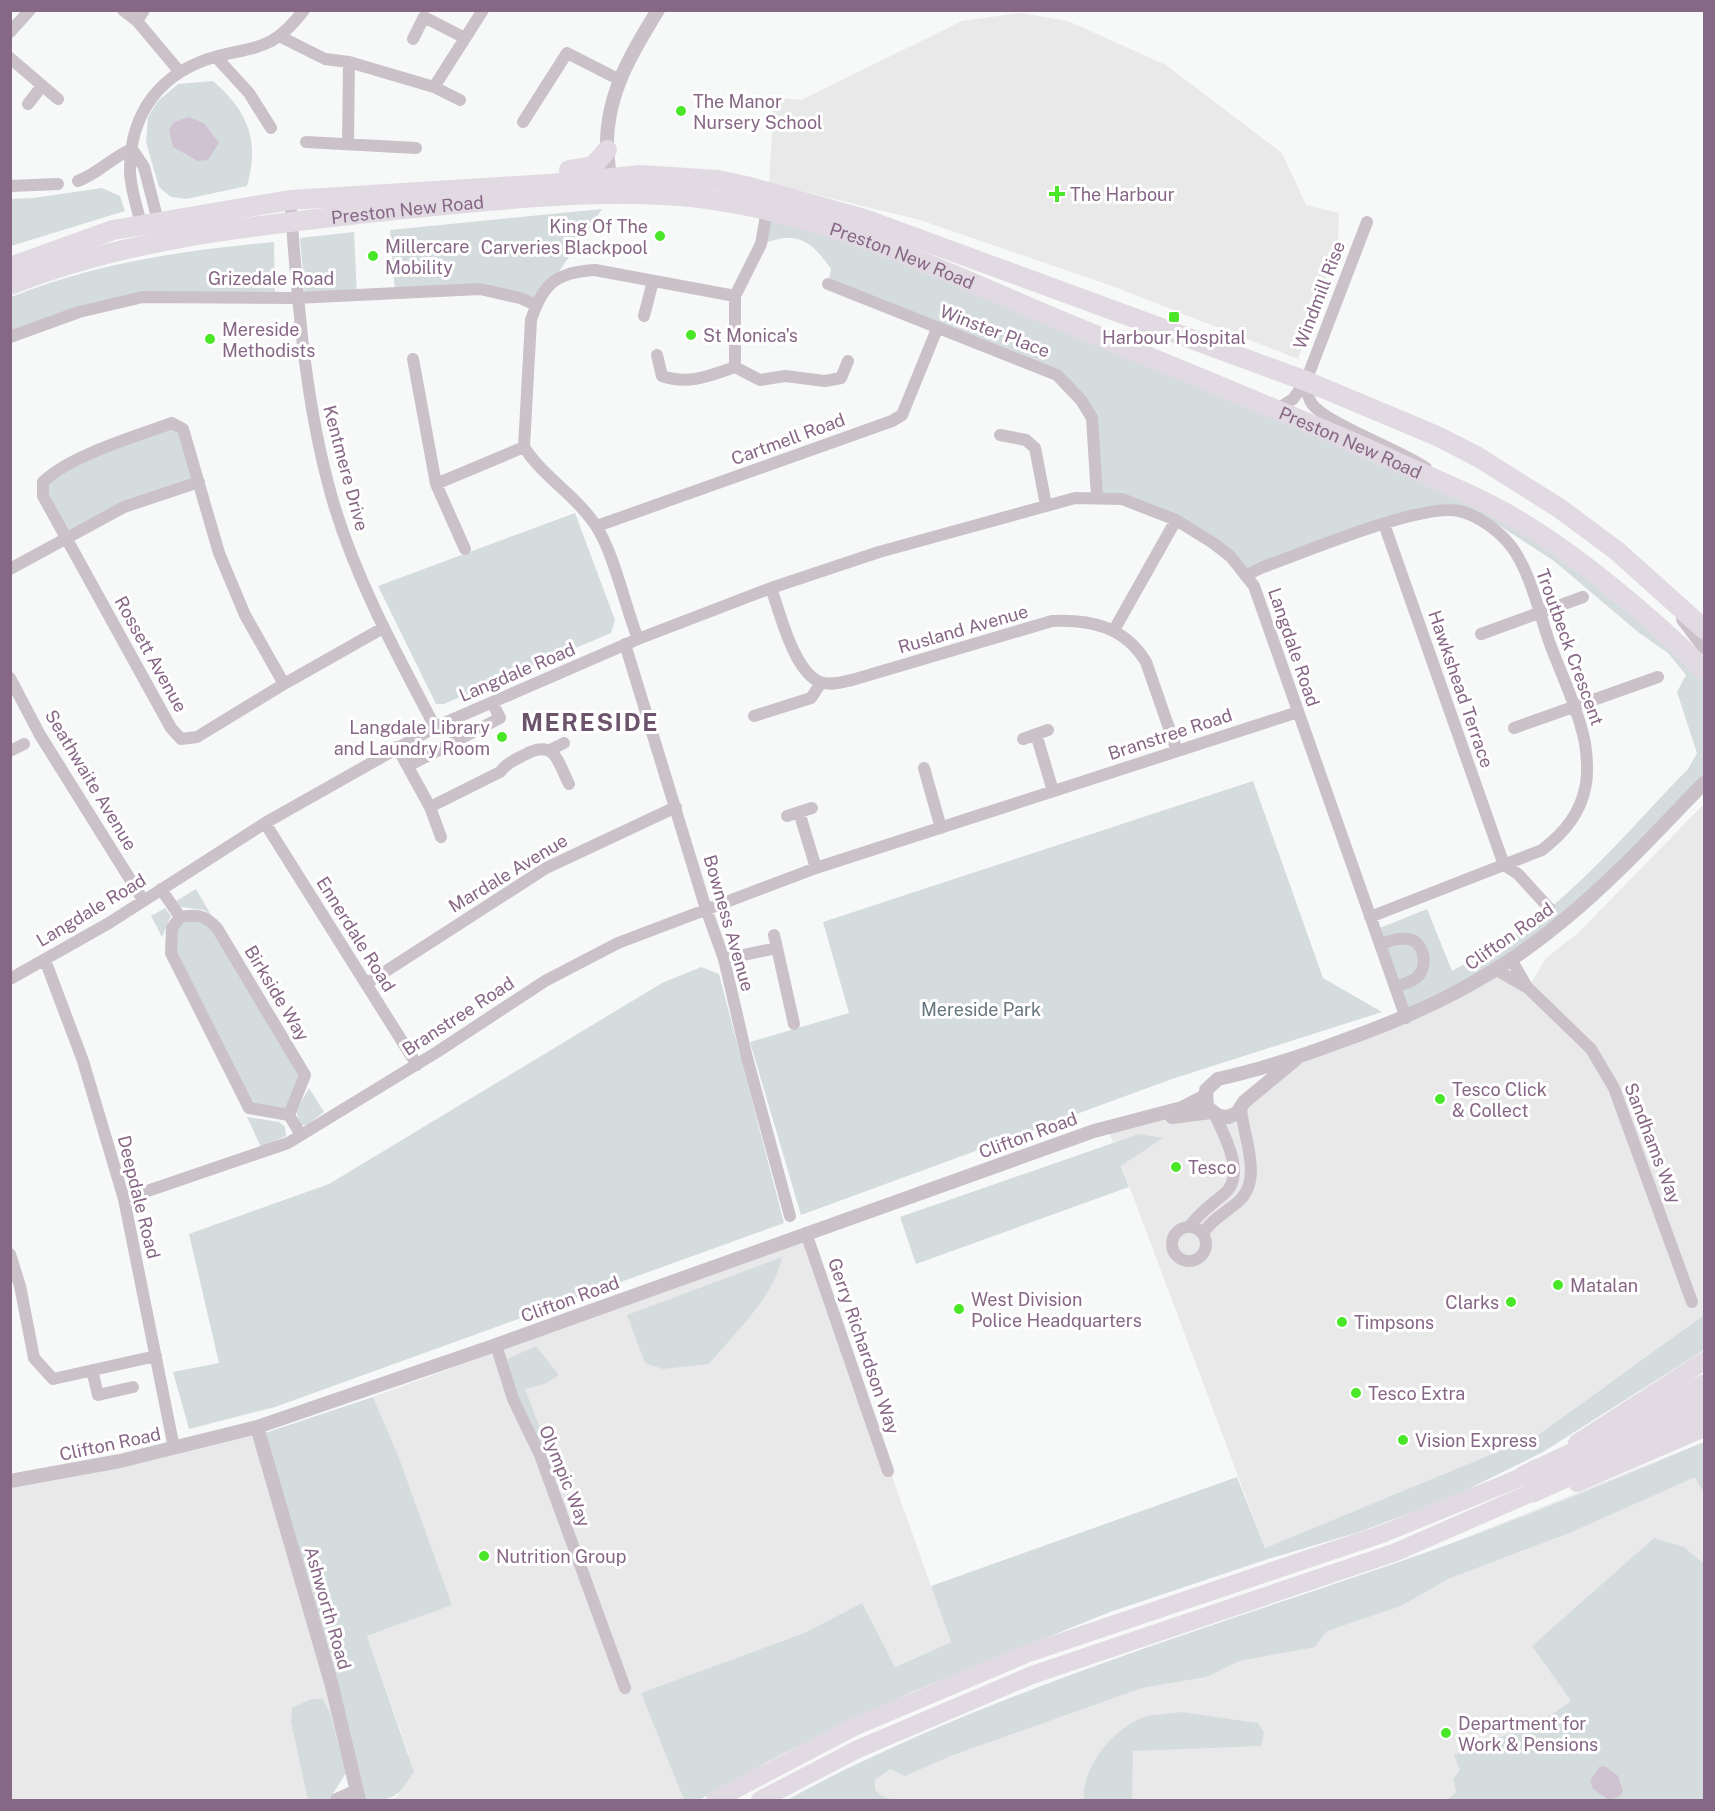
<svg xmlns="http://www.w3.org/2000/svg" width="1715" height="1811" font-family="'Public Sans',sans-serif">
<rect width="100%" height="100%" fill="#f6f9f7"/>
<path fill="#e9e9ea" d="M 1020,13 L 1068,21 L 1166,65 L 1282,153 L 1306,205 L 1339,213 L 1338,243 L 1298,359 L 1112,286 L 920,220 L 769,183 L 774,97 L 801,100 L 962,21 Z
M 1704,804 L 1704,1315 L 1538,1435 L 1265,1548 L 1107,1127 L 1194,1114 L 1224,1117 L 1296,1059 L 1495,969 L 1528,988 L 1546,958 L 1578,933 Z
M 807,1238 L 951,1642 L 894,1667 L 862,1603 L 804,1633 L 642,1693 L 684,1800 L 386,1800 L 397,1797 L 409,1755 L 367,1636 L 451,1605 L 398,1455 L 373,1397 Z
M 257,1428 L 349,1750 L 316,1800 L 11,1800 L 11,1481 Z
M 1704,1442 L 1704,1800 L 787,1800 L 843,1770 L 920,1735 L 1092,1667 L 1435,1550 Z"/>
<path fill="#d5dcde" d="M 213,81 C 248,111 260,141 247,186 L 186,199 L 171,197 L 159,187 L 146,142 L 148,117 L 158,101 L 178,84 Z
M 102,188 L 120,196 L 125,211 L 11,246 L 11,199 L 33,198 Z
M 602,209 L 536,305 L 480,289 L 395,293 L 390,230 Z
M 767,210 L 796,218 L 1504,512 L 1704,670 L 1704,783 L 1566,919 L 1406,1018 L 1375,930 L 1427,909 L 1452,971 C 1478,957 1504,944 1527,926 C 1587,882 1637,821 1688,769 L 1697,753 L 1677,692 L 1686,675 L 1668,653 L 1638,632 L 1554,561 L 1477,511 L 1433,510 L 1247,575 L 1176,520 L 1097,497 L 1092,418 L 1057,375 L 828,284 L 831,269 C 810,239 797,231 761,244 Z
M 354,232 L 357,295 L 305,298 L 300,238 Z
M 274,242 L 275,298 L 143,297 L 11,337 L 11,297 C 96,263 184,250 274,242 Z
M 172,423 L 183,429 L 199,482 L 162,492 L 68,539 L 43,496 L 53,473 Z
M 575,513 L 615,620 L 611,633 L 444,704 L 436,704 L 378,586 Z
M 1253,781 L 1323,978 L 1382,1012 L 1172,1079 L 801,1215 L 750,1042 L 849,1013 L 823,922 Z
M 196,889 L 211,915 L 204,910 L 180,907 L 176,901 Z
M 165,908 L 171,916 L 162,937 L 151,916 Z
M 180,917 L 208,918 L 305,1075 L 289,1115 L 249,1108 L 170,938 Z
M 701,967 L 719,974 L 784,1223 L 275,1407 L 189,1429 L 173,1372 L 219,1363 L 189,1234 L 329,1184 L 662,983 Z
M 309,1088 L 324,1112 L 307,1125 L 301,1125 L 296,1111 Z
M 247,1117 L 279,1122 L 285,1127 L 286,1136 L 261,1147 Z
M 1139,1134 L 1163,1138 L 1121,1166 L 1129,1187 L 916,1264 L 900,1217 Z
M 782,1257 C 774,1298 735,1332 709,1364 L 663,1369 L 645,1363 L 627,1315 Z
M 1704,1315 L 1704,1350 L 1543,1452 L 1452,1497 L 1359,1532 L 1268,1559 L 1110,1612 L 912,1692 L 780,1755 L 699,1800 L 684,1800 L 641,1693 L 804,1633 L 862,1603 L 895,1667 L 951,1642 L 931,1586 L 1237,1477 L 1265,1548 L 1538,1435 Z
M 536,1346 L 559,1375 L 545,1384 L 525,1389 L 555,1467 L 549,1470 L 510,1378 L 507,1359 Z
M 373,1397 L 398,1455 L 452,1605 L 367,1636 L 414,1772 C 394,1801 395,1800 359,1800 L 259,1435 Z
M 1704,1442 L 1704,1489 L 1701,1489 L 1695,1477 L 1569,1533 L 1448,1579 L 1401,1606 L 1327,1631 L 1315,1647 L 1239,1661 L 1206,1677 L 1142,1688 L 953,1755 L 905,1776 L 890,1769 L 875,1780 L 875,1790 L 882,1796 L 893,1800 L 787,1800 C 990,1690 1215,1627 1433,1550 C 1525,1518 1615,1479 1704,1442 Z
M 1654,1538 L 1684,1547 L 1704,1564 L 1704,1800 L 1447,1800 L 1456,1792 L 1453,1779 L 1460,1770 L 1454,1755 L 1543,1721 L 1571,1701 L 1532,1646 Z
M 311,1699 L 323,1699 L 330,1713 L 346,1773 L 329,1800 L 308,1800 L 291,1722 L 292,1708 Z
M 1181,1712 L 1258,1723 L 1264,1733 L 1261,1746 L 1133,1751 L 1132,1800 L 1084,1800 C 1081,1769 1111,1732 1139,1719 C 1151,1714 1169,1714 1181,1712 Z"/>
<path fill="#cfc3d1" d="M 189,117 L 204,123 L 219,143 L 208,160 L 198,161 L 173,147 L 169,130 L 174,122 Z
M 1605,1766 L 1618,1776 L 1623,1791 L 1620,1796 L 1609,1800 L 1593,1789 L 1590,1781 L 1599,1767 Z"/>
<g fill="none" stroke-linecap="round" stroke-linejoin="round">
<path stroke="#cac1c9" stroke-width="12" d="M 123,10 L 137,21 L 179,71
M 137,21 L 144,10
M 10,32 L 30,10
M 281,37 L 325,59 L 349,62 L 434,87 L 460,100
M 413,39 L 424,17 L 465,38
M 216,57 L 249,93 L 271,128
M 10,58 L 58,99
M 434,87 L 483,10
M 28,104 L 42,86
M 523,122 L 567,53 L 620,80
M 306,142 L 416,148
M 348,143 L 349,62
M 132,149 L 144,167 L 158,221
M 78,181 C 98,174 112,157 132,149
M 10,186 L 58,184
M 290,200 C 298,300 304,400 332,498 C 355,578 396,653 435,727
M 767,210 L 761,244 L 735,296 L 735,367 L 760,380 L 785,376 L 825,381 L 841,378 L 848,361
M 141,224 C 137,207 130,187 130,170 C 130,111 162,71 218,56 C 261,46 275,48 304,10
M 828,284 L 1057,375 L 1081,400 L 1092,418 L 1097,497
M 644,316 L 653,281
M 10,337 L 79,312 L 143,297 L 296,298 L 480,289 L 520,298 L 536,305
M 657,355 L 662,376 C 688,385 710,376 735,367
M 413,359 L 436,484 L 465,549
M 1306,381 C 1307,389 1307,397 1312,404 C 1327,424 1399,449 1426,468
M 1277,409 L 1293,399 L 1306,381 L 1367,222
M 1000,435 L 1026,440 L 1035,448 L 1046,505
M 436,484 L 524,447
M 1384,524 L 1504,865 L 1518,874 L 1549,908
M 597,526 L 892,421 L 902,415 L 937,329
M 10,569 L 124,507 L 199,482
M 1247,575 L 1263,567 C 1306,552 1420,503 1459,511 C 1478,515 1499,531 1511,546 C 1531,573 1539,613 1550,644 C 1562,676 1578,709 1585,743 C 1587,756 1588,770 1586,784 C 1581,813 1565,832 1542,850 L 1370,917
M 771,588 C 780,613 794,672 820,682 C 830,686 842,682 852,680 L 1052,621 C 1091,619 1125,627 1146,662 L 1177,751
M 1114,630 L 1176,520
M 1481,634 L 1583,597
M 638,639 C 625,606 614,553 596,526 C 576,495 543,477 524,447 L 531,320 C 543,283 557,272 595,270 L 735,296
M 625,644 L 706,909 L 724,959 L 747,1058 L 790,1216
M 10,678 L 40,735 L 143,900
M 284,684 L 245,615 L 219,553 L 183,429 L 172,423 C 134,437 71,455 43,482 L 43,496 L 171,728 L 181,739 L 197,737 L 284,684 L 383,628
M 754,716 L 811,698 L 821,683
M 1514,728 L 1658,677
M 1036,734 L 1053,791
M 1023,739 L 1048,730
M 397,747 L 430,807 L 441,837
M 550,750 L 564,743
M 10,751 L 24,744
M 408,766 L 500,718 L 492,702
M 924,768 L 941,828
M 430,807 L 500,772 C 508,762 517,759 528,753 C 556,740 558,763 569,784
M 799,812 L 816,868
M 787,816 L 812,808
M 265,823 L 417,1065
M 161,889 L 180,917 C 197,914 205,915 217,928 L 305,1075 L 289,1115 L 301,1135
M 180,917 L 172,928 L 171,953 L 249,1108 L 289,1115
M 774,935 L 777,948
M 1380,944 C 1389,942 1398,937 1408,939 C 1424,941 1429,966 1417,977 C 1412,982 1403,984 1396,987
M 724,959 L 777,948 L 794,1024
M 1511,959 L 1527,987
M 45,960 L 83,1061 L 124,1199 L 174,1448
M 1495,969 L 1528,988 L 1591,1049 L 1614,1088 L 1692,1302
M 10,979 L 109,923 L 265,823 L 435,727 L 638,639 L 771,588 L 879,552 L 1075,498 L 1122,499 L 1176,520 L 1213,543 L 1231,557 L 1254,586 L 1406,1018
M 366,984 L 546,868 L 676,807
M 124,1199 L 288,1143 L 437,1052 L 545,981 L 618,943 L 816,868 L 1298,712
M 1190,1226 C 1200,1212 1211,1205 1224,1194 C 1247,1175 1224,1135 1215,1115
M1172 1244a17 17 0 1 1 34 0a17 17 0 1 1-34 0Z
M 806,1233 L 888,1471
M 1203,1233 C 1212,1219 1225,1213 1238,1202 C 1264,1180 1243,1136 1241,1109
M 10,1254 L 20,1286 L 34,1358 L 53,1379 L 156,1356
M 496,1345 L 513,1399 L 540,1455 L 625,1688
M 92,1370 L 98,1395 L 133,1387"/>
<path stroke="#cac1c9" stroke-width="14" d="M 610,186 C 610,172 607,158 607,144 C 607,93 632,52 658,10
M 1683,619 L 1704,647
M 1296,1059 L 1244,1102 L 1237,1113 L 1228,1117 L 1219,1116 L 1207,1107 L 1206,1090 L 1218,1079 C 1259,1070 1299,1057 1339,1042 C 1424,1012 1495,978 1565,919 C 1615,878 1659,829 1704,783
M 1172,1117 L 1211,1112
M 257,1427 L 332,1686 L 359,1800
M 10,1481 L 120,1461 L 257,1427 L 496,1345 L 1094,1131 L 1182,1108 L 1205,1096
M 337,1800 L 357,1791"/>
<path stroke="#e2dae2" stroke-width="18" d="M 1577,1443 L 1704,1361
M 1577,1483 L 1704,1428
M 715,1800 L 854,1727 L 1026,1654 L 1382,1534 L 1524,1476 L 1536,1468
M 760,1800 L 858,1749 L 1032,1675 L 1396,1552 L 1533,1492"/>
<g stroke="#e2dae2" stroke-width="20">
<path d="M 569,170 L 593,166 L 607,150"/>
<path d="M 10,267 L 113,230 L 290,200 L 564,183 L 640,175 L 718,180 L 746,186 L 864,219 L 1306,381 L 1437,436 L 1478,457 L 1559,508 L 1617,551 L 1704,629"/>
<path id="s1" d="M 10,285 C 133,236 264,225 395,210 C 493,200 618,186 714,200 C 841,218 959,279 1076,327 C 1180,370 1285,412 1388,458 C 1426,476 1467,491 1504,512 C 1570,549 1651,616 1704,670"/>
</g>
<path stroke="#e2dae2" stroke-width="21" d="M 1524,1476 L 1616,1433 L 1704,1385
M 1533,1492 L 1643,1442 L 1704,1408"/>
</g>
<g fill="#49e728" stroke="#fff" stroke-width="2">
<circle cx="681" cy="111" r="6"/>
<path d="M1054 185h6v6h6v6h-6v6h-6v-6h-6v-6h6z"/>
<circle cx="660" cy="236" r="6"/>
<circle cx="373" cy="256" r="6"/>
<rect x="1168" y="311" width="12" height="12" rx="3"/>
<circle cx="691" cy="335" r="6"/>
<circle cx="210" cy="339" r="6"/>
<circle cx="502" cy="737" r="6"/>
<circle cx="1440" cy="1099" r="6"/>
<circle cx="1176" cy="1167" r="6"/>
<circle cx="1558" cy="1285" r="6"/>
<circle cx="1511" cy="1302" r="6"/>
<circle cx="959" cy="1309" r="6"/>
<circle cx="1342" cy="1322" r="6"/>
<circle cx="1356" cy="1393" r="6"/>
<circle cx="1403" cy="1440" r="6"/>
<circle cx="484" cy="1556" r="6"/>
<circle cx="1446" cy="1733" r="6"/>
</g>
<g text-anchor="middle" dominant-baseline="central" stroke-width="6" stroke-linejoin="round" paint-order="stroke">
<g font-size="18" fill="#876786" stroke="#fff" text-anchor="start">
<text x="693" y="101">The Manor<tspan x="693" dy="21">Nursery School</tspan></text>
<text x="1070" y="194">The Harbour</text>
<text x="648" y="226" text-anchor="end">King Of The<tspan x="648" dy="21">Carveries Blackpool</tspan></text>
<text x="385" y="246">Millercare<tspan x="385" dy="21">Mobility</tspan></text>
<text x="222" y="329">Mereside<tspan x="222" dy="21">Methodists</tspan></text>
<text x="703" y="335">St Monica's</text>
<text x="1174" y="337" text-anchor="middle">Harbour Hospital</text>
<text x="490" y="727" text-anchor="end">Langdale Library<tspan x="490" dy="21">and Laundry Room</tspan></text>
<text x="1452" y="1089">Tesco Click<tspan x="1452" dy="21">&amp; Collect</tspan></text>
<text x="1188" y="1167">Tesco</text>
<text x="1570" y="1285">Matalan</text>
<text x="971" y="1299">West Division<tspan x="971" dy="21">Police Headquarters</tspan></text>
<text x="1499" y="1302" text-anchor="end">Clarks</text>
<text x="1354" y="1322">Timpsons</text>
<text x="1368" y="1393">Tesco Extra</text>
<text x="1415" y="1440">Vision Express</text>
<text x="496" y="1556">Nutrition Group</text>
<text x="1458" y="1723">Department for<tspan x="1458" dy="21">Work &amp; Pensions</tspan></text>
</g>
<g font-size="18" fill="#876786" stroke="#fff">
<text stroke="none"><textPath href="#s1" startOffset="406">Preston New Road</textPath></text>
<text stroke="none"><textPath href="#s1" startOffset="910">Preston New Road</textPath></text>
<text x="271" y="278">Grizedale Road</text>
<text transform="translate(1319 295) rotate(-69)">Windmill Rise</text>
<text transform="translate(995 331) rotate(21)">Winster Place</text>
<text transform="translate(788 439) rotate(-20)">Cartmell Road</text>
<text stroke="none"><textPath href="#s1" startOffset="1396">Preston New Road</textPath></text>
<text transform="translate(346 468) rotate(75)">Kentmere Drive</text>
<text transform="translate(963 629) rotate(-16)">Rusland Avenue</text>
<text transform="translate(1294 647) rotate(71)">Langdale Road</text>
<text transform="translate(1570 647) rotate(70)">Troutbeck Crescent</text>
<text transform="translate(151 654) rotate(61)">Rossett Avenue</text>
<text transform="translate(517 672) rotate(-23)">Langdale Road</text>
<text transform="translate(1461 689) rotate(71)">Hawkshead Terrace</text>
<text transform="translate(1170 734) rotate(-18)">Branstree Road</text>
<text transform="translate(91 780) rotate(59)">Seathwaite Avenue</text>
<text transform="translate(508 873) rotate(-31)">Mardale Avenue</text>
<text transform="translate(91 910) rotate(-31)">Langdale Road</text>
<text transform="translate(729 923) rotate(74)">Bowness Avenue</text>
<text transform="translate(356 934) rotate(58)">Ennerdale Road</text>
<text transform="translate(1509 936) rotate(-35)">Clifton Road</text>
<text transform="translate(277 993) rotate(59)">Birkside Way</text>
<text transform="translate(458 1016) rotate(-33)">Branstree Road</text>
<text transform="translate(1028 1135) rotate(-20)">Clifton Road</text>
<text transform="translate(1653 1143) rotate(69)">Sandhams Way</text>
<text transform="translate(139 1197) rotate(76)">Deepdale Road</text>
<text transform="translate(570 1299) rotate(-20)">Clifton Road</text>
<text transform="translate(864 1346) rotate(71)">Gerry Richardson Way</text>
<text transform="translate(110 1444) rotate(-12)">Clifton Road</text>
<text transform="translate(565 1476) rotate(68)">Olympic Way</text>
<text transform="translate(328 1608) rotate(74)">Ashworth Road</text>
</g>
<g font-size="18" fill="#66757e" stroke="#fff">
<text x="981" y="1009">Mereside Park</text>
</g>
<g font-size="24" font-weight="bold" letter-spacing="1.5" fill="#6c556c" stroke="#fff">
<text x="590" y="722">MERESIDE</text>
</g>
</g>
<rect width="1715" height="1811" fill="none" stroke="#876786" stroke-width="24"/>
</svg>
